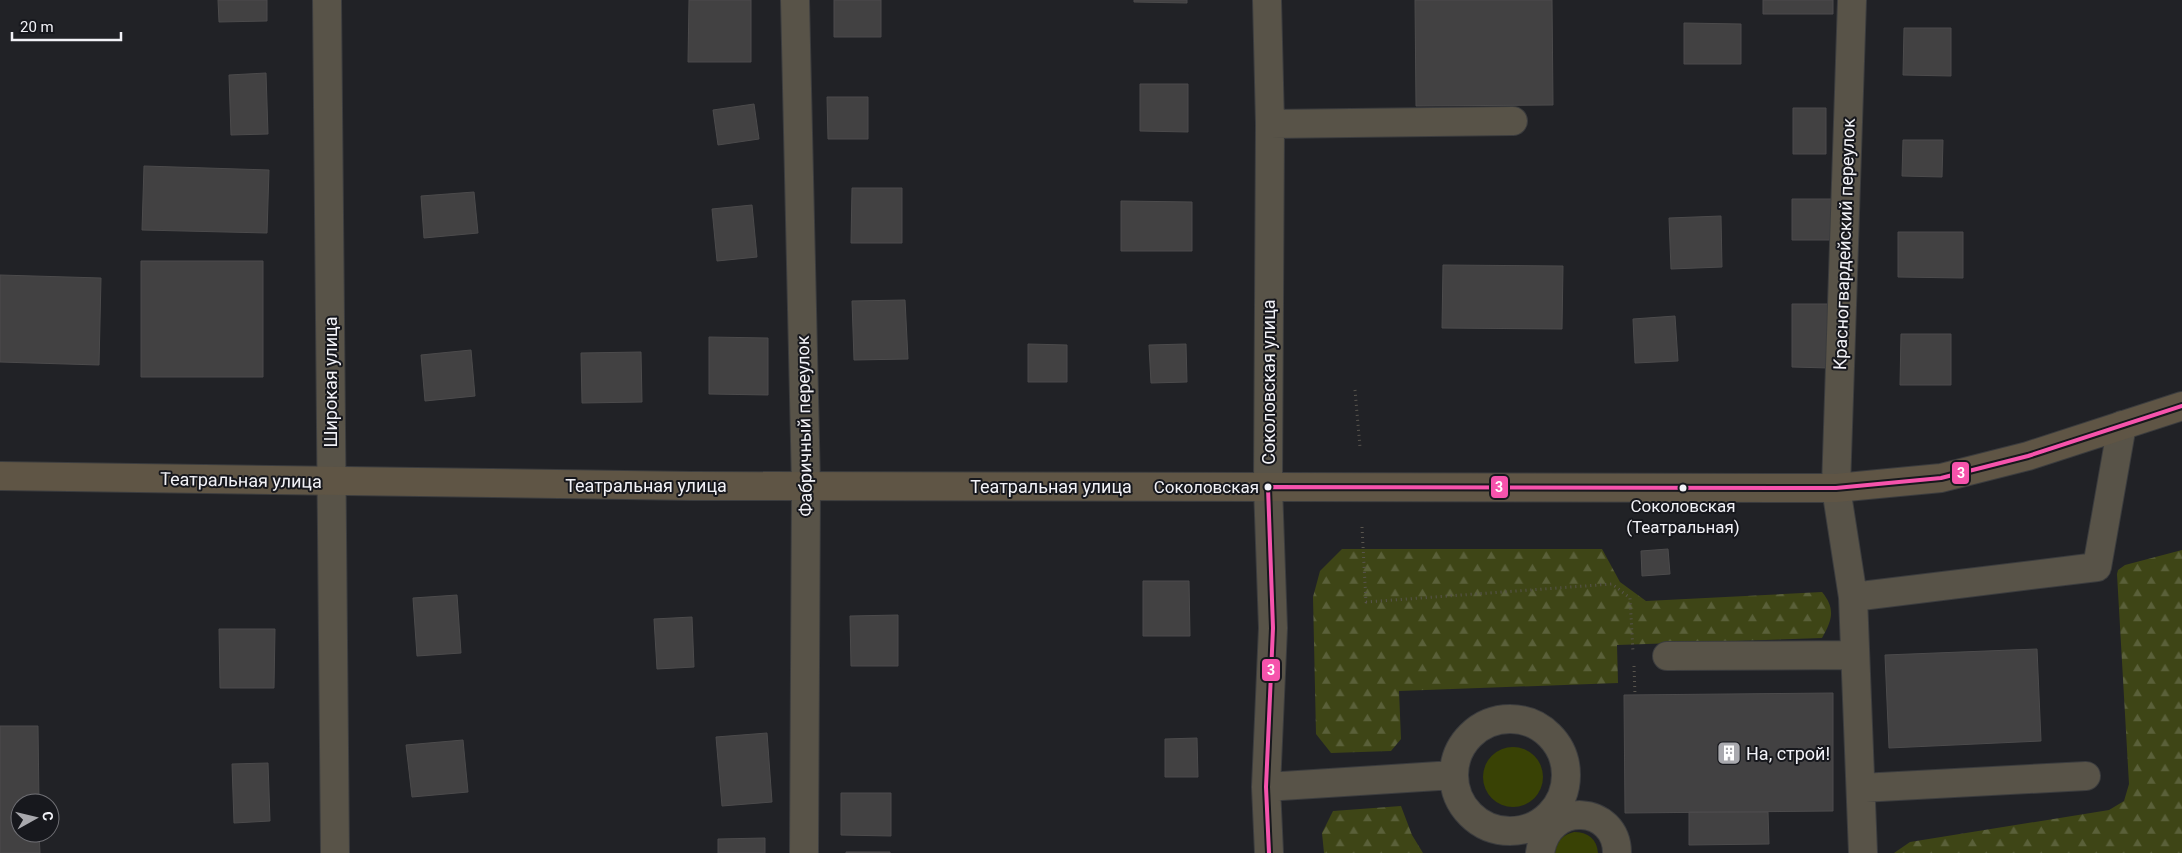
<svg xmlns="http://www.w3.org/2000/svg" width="2182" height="853" font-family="Roboto,sans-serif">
<defs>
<pattern id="forest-firs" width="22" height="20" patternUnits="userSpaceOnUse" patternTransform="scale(1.25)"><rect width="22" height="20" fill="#3e4516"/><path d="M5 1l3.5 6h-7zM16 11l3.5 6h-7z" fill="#5a6039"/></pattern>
</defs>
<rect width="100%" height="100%" fill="#212226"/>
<path fill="#394205" d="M1483 777a30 30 0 1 1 60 0a30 30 0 1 1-60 0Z
M 1574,832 C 1588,832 1597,839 1598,853 L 1555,853 C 1556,841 1563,835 1574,832 Z"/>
<path fill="url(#forest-firs)" d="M 1342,549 L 1602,549 L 1620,582 L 1646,601 L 1822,592 C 1836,609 1832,620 1822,638 L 1617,645 L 1618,683 L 1399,691 L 1401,739 L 1391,751 L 1331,753 L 1316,734 L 1313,597 L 1320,571 Z
M 2182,550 L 2182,853 L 1894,853 L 1910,842 L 2109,810 L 2124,801 L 2129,784 L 2117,574 L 2118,570 L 2125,565 Z
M 1401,806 L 1412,835 L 1423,853 L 1324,853 L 1322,833 L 1333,811 Z"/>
<path fill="#424142" stroke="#4c4b4c" d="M 218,0 L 267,0 L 267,21 L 219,22 Z
M 689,0 L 751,0 L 751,62 L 688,62 Z
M 834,0 L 881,0 L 881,37 L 834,37 Z
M 1134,0 L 1187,0 L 1187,3 L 1134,2 Z
M 1415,0 L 1552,0 L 1553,105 L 1416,106 Z
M 1763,0 L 1833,0 L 1833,14 L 1763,14 Z
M 1684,23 L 1741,24 L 1741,64 L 1684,64 Z
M 1904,28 L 1951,28 L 1951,76 L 1903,75 Z
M 266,73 L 268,134 L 231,135 L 229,75 Z
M 1140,84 L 1188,84 L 1188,132 L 1140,131 Z
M 827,97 L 868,97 L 868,139 L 828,139 Z
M 754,104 L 759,139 L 718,145 L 713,110 Z
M 1793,108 L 1826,108 L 1826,154 L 1793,154 Z
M 1903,140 L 1943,140 L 1942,177 L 1902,176 Z
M 144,166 L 269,170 L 267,233 L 142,230 Z
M 852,188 L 902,188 L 902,243 L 851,243 Z
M 474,192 L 478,233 L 424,238 L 421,196 Z
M 1792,199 L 1831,199 L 1831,240 L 1792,240 Z
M 1121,201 L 1192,202 L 1192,251 L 1121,251 Z
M 752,205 L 757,257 L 717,261 L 712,209 Z
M 1721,216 L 1722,267 L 1671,269 L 1669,218 Z
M 1898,232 L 1963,232 L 1963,278 L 1898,277 Z
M 141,261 L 263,261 L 263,377 L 141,377 Z
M 1443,265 L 1563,266 L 1562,329 L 1442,328 Z
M 0,275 L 101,278 L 99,365 L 0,362 Z
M 905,300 L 908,359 L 854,360 L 852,301 Z
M 1792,304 L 1829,304 L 1829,368 L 1792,367 Z
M 1675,316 L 1678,361 L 1635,363 L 1633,319 Z
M 1901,334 L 1951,334 L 1951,385 L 1900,385 Z
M 709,337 L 768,338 L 768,395 L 709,394 Z
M 1028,344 L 1067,345 L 1067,382 L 1028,382 Z
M 1186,344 L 1187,382 L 1151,383 L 1149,345 Z
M 471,350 L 475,396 L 425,401 L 421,355 Z
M 641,352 L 642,402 L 582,403 L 581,353 Z
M 1668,549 L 1670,574 L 1642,576 L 1641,551 Z
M 1143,581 L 1189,581 L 1190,636 L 1143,636 Z
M 457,595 L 461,653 L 417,656 L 413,598 Z
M 898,615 L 898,666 L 851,666 L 850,616 Z
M 692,617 L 694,667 L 657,669 L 654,619 Z
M 219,629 L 275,629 L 274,688 L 220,688 Z
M 2037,649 L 2041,741 L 1889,748 L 1885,655 Z
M 1833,693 L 1833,811 L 1625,813 L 1624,695 Z
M 0,726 L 38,726 L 39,803 L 20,803 L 20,833 L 39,833 L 40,853 L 0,853 Z
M 767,733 L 772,802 L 722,806 L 716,737 Z
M 1197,738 L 1198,777 L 1165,777 L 1165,739 Z
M 463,740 L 468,792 L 412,797 L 406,745 Z
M 268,763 L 270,821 L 234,823 L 232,764 Z
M 841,793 L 891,793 L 891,836 L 841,835 Z
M 1689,812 L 1768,812 L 1769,844 L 1689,845 Z
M 765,838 L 765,853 L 718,853 L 718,839 Z
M 846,852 L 890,852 L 890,853 L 846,853 Z"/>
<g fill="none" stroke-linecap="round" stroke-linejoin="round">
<g stroke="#3b3c3e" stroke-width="30">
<path id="minor" d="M 327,0 L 335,853
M 795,0 L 806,485 L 804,853
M 1267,0 L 1270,124 L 1268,487 L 1273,628 L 1266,787 L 1269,853
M 1852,0 L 1836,488 L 1853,597 L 1863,853
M 1270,124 L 1513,121
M 1853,597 L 2097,567 L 2122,425
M 1667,656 L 1855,655
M1454 775a56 56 0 1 1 112 0a56 56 0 1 1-112 0Z
M 1266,787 L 1454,775
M 1861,788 L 2086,776
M 1540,853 C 1548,799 1617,806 1617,853"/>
</g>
<g stroke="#3b3c3e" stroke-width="30">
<path id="major" d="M 0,476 L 692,486 L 1836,488 L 1941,478 L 2028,456 L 2182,406"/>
</g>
<path stroke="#58544d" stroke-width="3" stroke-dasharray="1 4" stroke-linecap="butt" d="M 1355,390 L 1360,447
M 1362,527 L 1366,602 L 1612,584 L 1630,598 L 1633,652
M 1634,666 L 1635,695"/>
<use href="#minor" stroke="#585348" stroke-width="28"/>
<use href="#major" stroke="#5f5545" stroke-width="28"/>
<g stroke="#17181d" stroke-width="8">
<path id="bus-1" d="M 1268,487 L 1836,488 L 1941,478 L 2028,456 L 2182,406
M 1268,487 L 1273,628 L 1266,787 L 1269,853"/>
</g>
<use href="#bus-1" stroke="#f653ac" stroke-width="4"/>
</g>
<defs>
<g id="building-square" transform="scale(1.25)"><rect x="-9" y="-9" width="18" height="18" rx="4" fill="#a9a9ae" stroke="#17181d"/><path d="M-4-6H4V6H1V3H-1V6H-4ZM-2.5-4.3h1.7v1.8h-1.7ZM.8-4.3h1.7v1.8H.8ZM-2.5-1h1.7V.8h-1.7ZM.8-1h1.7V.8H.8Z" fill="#fff"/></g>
</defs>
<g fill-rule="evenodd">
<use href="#building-square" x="1729" y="753"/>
</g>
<g fill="#f2f2f7" stroke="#17181d" stroke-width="2">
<circle cx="1268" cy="487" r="4.5"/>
<circle cx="1683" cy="488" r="4.5"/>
</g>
<g text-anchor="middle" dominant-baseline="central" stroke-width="4" stroke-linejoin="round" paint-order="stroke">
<g font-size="17" fill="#f2f2f7" stroke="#17181d" text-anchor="end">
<text x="1259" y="487">Соколовская</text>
<text x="1683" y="506" text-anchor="middle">Соколовская<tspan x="1683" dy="21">(Театральная)</tspan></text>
</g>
<g font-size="18" fill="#f2f2f7" stroke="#17181d">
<text transform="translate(1844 244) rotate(-88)">Красногвардейский переулок</text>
<text transform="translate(330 382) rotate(-90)">Широкая улица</text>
<text transform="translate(1268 382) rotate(-90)">Соколовская улица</text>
<text transform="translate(804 426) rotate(-91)">Фабричный переулок</text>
<text transform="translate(241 480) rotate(1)">Театральная улица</text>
<text x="646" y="485">Театральная улица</text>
<text x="1051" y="486">Театральная улица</text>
</g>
<g font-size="18" fill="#f2f2f7" stroke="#17181d" text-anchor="start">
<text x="1746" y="753">На, строй!</text>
</g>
</g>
<g stroke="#17181d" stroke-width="2">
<rect x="1951" y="461" width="19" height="24" rx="5" fill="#f653ac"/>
<rect x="1490" y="475" width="19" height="24" rx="5" fill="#f653ac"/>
<rect x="1261" y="658" width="20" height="24" rx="5" fill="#f653ac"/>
</g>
<g font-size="14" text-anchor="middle" font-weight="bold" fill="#fff">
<text x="1961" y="478">3</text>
<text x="1499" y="492">3</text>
<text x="1271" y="675">3</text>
</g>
<g transform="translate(35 818) rotate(82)"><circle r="24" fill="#17181d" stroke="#6f6f74"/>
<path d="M0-4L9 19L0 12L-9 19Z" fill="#a9a9ae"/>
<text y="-8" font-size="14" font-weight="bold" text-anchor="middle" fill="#f2f2f7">С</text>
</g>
<path d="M12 32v8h109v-8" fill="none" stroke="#f2f2f7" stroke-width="2.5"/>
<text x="20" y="32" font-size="15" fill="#f2f2f7" stroke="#17181d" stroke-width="4" paint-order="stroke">20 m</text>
</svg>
